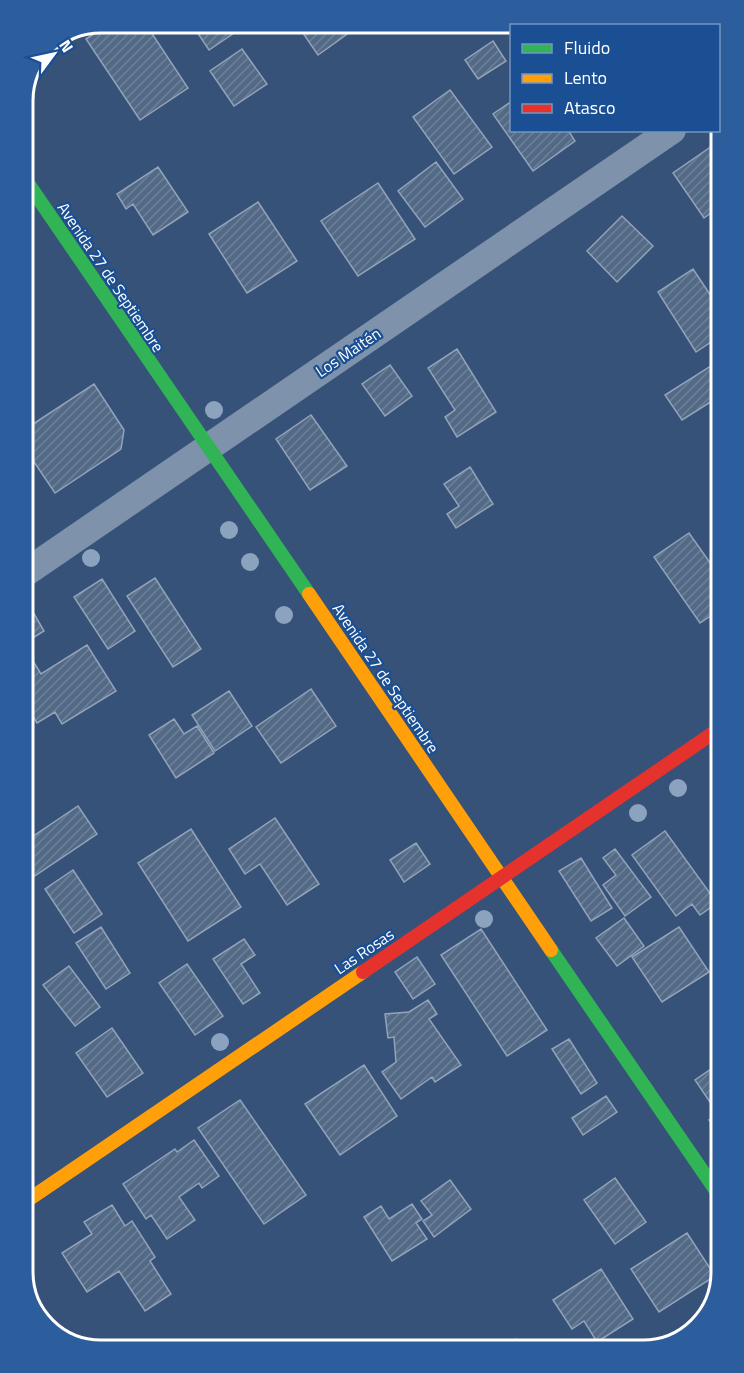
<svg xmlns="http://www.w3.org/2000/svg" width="744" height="1373" font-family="'Titillium Web',sans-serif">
<defs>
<pattern id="building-hatch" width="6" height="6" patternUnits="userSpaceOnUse" patternTransform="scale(1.5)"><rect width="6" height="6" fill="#536a87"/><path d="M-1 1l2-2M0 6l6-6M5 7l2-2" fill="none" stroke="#6d8099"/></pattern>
</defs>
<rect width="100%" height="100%" fill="#365278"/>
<path fill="url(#building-hatch)" stroke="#93a3b9" stroke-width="1.5" d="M 101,22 L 145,23 L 188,88 L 140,120 L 86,39 L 100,30 L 96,24 Z
M 191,23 L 227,23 L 234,33 L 209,50 Z
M 296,23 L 354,23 L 357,27 L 318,55 Z
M 493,41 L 506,61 L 478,79 L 465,60 Z
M 242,49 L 267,84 L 234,106 L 210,71 Z
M 450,90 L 492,147 L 454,174 L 413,117 Z
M 512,101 L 512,130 L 568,130 L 575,141 L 533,171 L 493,114 Z
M 712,146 L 716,152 L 716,209 L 704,218 L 673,173 Z
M 436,162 L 463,199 L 425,227 L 398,191 Z
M 158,167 L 188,212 L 153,235 L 133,204 L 126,209 L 117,194 Z
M 378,183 L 415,239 L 358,276 L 321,221 Z
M 258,202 L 297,261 L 247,293 L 209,234 Z
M 622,216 L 653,246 L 617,282 L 587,251 Z
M 693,269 L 717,305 L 717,338 L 696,352 L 658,292 Z
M 457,349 L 496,412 L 457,437 L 445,417 L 455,410 L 428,368 Z
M 717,362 L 717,398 L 682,420 L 665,395 Z
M 390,365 L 412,396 L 385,416 L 362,384 Z
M 94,384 L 124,430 L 121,449 L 55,493 L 24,447 L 24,430 Z
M 311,415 L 347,466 L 310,490 L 276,439 Z
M 470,467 L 493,504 L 456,528 L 447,514 L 459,506 L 444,484 Z
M 689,533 L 718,574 L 718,585 L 713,588 L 718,595 L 718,611 L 700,623 L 654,557 Z
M 155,578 L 201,649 L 173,667 L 127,596 Z
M 102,579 L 135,631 L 108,649 L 74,597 Z
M 33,612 L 44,631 L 25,643 L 25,617 Z
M 87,645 L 116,691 L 62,724 L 55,712 L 37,723 L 26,705 L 25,648 L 41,674 Z
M 311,689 L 336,726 L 281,763 L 256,727 Z
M 229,691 L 252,726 L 215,751 L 192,715 Z
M 174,719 L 184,734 L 197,726 L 214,753 L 176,778 L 149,735 Z
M 78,806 L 97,834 L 27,881 L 26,841 Z
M 275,818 L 319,884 L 287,905 L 260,864 L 245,874 L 229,849 Z
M 191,829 L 241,907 L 188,941 L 138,863 Z
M 665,831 L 717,903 L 700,915 L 692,904 L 676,916 L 632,855 Z
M 416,843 L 430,864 L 404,882 L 390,860 Z
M 615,849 L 651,897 L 625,916 L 603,885 L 616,875 L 603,858 Z
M 581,858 L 612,908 L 591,921 L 559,871 Z
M 73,870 L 102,914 L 74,933 L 45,889 Z
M 624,918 L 644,946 L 617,966 L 596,938 Z
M 101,927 L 130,973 L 106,989 L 76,943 Z
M 679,927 L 709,972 L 662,1002 L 632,957 Z
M 481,929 L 547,1030 L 507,1056 L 441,955 Z
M 244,939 L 255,955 L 241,964 L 260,993 L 243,1004 L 213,959 Z
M 417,957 L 435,984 L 413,999 L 395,972 Z
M 187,964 L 223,1016 L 195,1035 L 159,983 Z
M 69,966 L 100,1007 L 75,1026 L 43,985 Z
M 428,1000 L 437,1014 L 429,1019 L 461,1065 L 435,1082 L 432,1077 L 401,1099 L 382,1072 L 396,1062 L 394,1037 L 388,1038 L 385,1014 L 409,1012 Z
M 112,1028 L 143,1073 L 107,1097 L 76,1053 Z
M 569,1039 L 597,1083 L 581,1094 L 552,1049 Z
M 720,1063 L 721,1108 L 716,1111 L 695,1080 Z
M 364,1065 L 397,1116 L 340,1155 L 305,1104 Z
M 606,1096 L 617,1112 L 583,1135 L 572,1118 Z
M 240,1100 L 306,1195 L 264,1224 L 198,1128 Z
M 721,1112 L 721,1137 L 709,1120 Z
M 194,1140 L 219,1176 L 202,1188 L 199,1183 L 179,1197 L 195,1220 L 167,1239 L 151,1215 L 146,1219 L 123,1184 L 175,1149 L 177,1152 Z
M 615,1178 L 646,1222 L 615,1244 L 584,1200 Z
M 450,1180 L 471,1209 L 434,1237 L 423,1221 L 432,1215 L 421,1201 Z
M 412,1204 L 422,1219 L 416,1223 L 427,1239 L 392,1261 L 364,1217 L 381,1206 L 389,1219 Z
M 112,1205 L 125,1226 L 132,1221 L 155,1257 L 150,1261 L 171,1294 L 145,1311 L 119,1271 L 87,1292 L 62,1253 L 92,1234 L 84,1222 Z
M 687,1233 L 715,1276 L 659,1312 L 631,1269 Z
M 601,1269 L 633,1319 L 597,1342 L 584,1321 L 572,1329 L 553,1300 Z
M 516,1339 L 524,1346 L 510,1346 Z"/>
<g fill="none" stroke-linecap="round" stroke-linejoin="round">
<path stroke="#7e92ab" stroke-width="28" d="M 25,573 L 672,130"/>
<path stroke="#30b455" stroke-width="14" d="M 23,176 L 309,594
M 551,950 L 721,1198"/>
<path stroke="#ff9f0a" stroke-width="14" d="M 309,594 L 551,950
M 28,1200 L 363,972"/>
<path stroke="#e5322d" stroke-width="14" d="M 363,972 L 719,729"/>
</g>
<g fill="#8ca3c0">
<circle cx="214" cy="410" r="9"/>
<circle cx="229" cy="530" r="9"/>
<circle cx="91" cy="558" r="9"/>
<circle cx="250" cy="562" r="9"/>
<circle cx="284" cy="615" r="9"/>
<circle cx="678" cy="788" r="9"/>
<circle cx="638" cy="813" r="9"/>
<circle cx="484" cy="919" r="9"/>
<circle cx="220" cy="1042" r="9"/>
</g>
<g text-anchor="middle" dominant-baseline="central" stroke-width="4.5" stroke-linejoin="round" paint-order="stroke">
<g font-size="16" fill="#fff" stroke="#1a4f94">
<text transform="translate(111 277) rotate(56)">Avenida 27 de Septiembre</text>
<text transform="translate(348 352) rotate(-34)">Los Maitén</text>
<text transform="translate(386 678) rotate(56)">Avenida 27 de Septiembre</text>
<text transform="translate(364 951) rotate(-34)">Las Rosas</text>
</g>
</g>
<path d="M0 0H744V1373H0ZM101 33H643A68 68 0 0 1 711 101V1272A68 68 0 0 1 643 1340H101A68 68 0 0 1 33 1272V101A68 68 0 0 1 101 33Z" fill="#2c5d9d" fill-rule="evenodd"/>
<path fill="none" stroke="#fff" stroke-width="3" d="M101 33H643A68 68 0 0 1 711 101V1272A68 68 0 0 1 643 1340H101A68 68 0 0 1 33 1272V101A68 68 0 0 1 101 33Z"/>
<rect x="510" y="24" width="210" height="108" fill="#1a4f94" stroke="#7695bf" stroke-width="1.5"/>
<rect x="522" y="44" width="30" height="9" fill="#30b455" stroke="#7695bf" stroke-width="1.5"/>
<text x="564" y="54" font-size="18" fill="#ffffff">Fluido</text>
<rect x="522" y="74" width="30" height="9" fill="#ff9f0a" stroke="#7695bf" stroke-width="1.5"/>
<text x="564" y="84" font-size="18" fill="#ffffff">Lento</text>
<rect x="522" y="104" width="30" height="9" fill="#e5322d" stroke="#7695bf" stroke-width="1.5"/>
<text x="564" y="114" font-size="18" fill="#ffffff">Atasco</text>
<g transform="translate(54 54) rotate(57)" stroke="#1a4f94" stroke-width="4.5" paint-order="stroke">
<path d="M0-4.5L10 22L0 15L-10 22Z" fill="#ffffff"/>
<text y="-9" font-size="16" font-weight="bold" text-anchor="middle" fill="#ffffff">N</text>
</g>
</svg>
